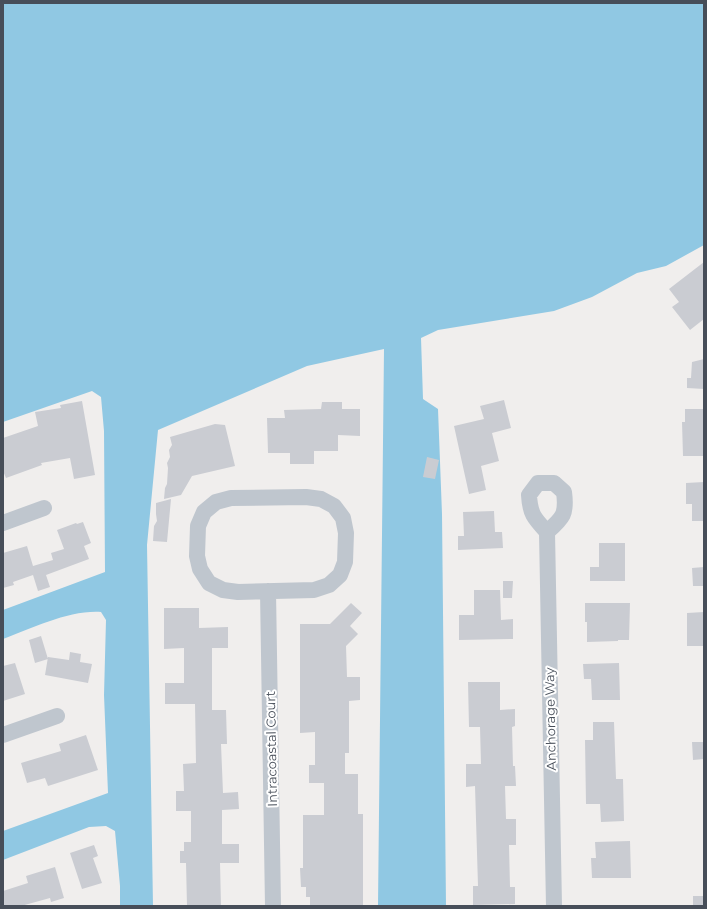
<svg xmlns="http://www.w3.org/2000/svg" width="707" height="909" font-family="Montserrat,sans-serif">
<rect width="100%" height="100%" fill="#f0eeed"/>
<path fill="#90c8e3" d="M 3,3 L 704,3 L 704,245 L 666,266 L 637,273 L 592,297 L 554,311 L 438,330 L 421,338 L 423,399 L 438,409 L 442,514 L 446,906 L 378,906 L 384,349 L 307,366 L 158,430 L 147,545 L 153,906 L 120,906 L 120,886 L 115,831 L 106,826 L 89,827 L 3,860 L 3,831 L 108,793 L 104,695 L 106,620 L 101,612 C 69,610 33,628 3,639 L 3,610 L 105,572 L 104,431 L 101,397 L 92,391 L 3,422 Z"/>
<path fill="#caccd2" d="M 704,262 L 704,319 L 690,330 L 672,307 L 679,302 L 669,289 Z
M 704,359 L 704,389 L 687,388 L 687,378 L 691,378 L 692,362 Z
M 504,400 L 511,428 L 492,433 L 499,461 L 481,466 L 486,490 L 469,494 L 454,426 L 484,419 L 480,406 Z
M 82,401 L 95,475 L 74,479 L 70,458 L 41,463 L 42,465 L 6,478 L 3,471 L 3,438 L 38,426 L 35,412 L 61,408 L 60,405 Z
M 322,402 L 342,402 L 342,409 L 360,409 L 360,436 L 338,435 L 338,451 L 314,451 L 314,464 L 290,464 L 290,453 L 268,453 L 267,418 L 285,418 L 284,410 L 321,409 Z
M 685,409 L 704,409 L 704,456 L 683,456 L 682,422 L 685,422 Z
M 215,424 L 225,425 L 235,466 L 192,476 L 181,495 L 164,499 L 165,488 L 167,484 L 168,468 L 167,463 L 170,457 L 169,450 L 172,445 L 170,437 Z
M 427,457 L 439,460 L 435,479 L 423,477 Z
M 704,482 L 704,521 L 692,521 L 692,504 L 686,504 L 686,483 Z
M 171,499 L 167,542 L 153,541 L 154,526 L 157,521 L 156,514 L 156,503 Z
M 494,511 L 495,532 L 502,532 L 503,548 L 458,550 L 458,536 L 464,536 L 463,512 Z
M 83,522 L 91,543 L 84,546 L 89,559 L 46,575 L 50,587 L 38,591 L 33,575 L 13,582 L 14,585 L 3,588 L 3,553 L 27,546 L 33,566 L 53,560 L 51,553 L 64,549 L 57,530 L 76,523 L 77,524 Z
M 599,543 L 625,543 L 625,581 L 590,581 L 590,567 L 599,567 Z
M 704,567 L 704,586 L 693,586 L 692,568 Z
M 503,581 L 513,581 L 512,598 L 503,598 Z
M 474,590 L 500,590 L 501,620 L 513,619 L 513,639 L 459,640 L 459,615 L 474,615 Z
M 351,603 L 362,613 L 350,626 L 358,634 L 346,646 L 347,677 L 360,677 L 360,700 L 349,701 L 349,753 L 345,753 L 345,774 L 358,774 L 358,814 L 363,814 L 363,906 L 310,906 L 310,897 L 306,897 L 306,887 L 301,887 L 300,868 L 303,868 L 303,815 L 324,815 L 324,783 L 309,783 L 309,765 L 315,765 L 315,732 L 300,733 L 300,624 L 330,624 Z
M 585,603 L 630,603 L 629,640 L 618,640 L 618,641 L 587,642 L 587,622 L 585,622 Z
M 164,608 L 199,608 L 199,628 L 228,627 L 228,648 L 212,648 L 212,710 L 226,710 L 227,744 L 221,744 L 223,793 L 238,792 L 239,809 L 222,810 L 222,844 L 239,844 L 239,863 L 220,863 L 221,906 L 187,906 L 186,863 L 180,863 L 180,851 L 184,851 L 184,842 L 191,842 L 191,811 L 176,811 L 176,791 L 184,791 L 183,764 L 196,763 L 195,704 L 165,704 L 165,683 L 184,683 L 184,648 L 164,649 Z
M 704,612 L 704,646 L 687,646 L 687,613 Z
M 41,636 L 48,659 L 35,663 L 29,640 Z
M 70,652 L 81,654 L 80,662 L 92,664 L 88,683 L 45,675 L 48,657 L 69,660 Z
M 15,663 L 25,694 L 3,701 L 3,666 Z
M 619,663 L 620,700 L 592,700 L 591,679 L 584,679 L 583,664 Z
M 468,682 L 500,682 L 500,710 L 515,709 L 515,726 L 512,727 L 513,766 L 515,766 L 516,786 L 505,786 L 506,819 L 516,819 L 516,845 L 509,845 L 510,887 L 515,887 L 515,904 L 473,905 L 473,886 L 478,886 L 475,786 L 466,787 L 466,764 L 481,764 L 480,727 L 469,727 Z
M 593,722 L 614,722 L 616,779 L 623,779 L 624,821 L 601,822 L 600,804 L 586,804 L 585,740 L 593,740 Z
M 86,735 L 98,770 L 48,786 L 45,778 L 27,783 L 21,763 L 61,751 L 59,744 Z
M 692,742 L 704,742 L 704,759 L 693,760 Z
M 630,841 L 631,878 L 592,878 L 591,858 L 596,858 L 595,842 Z
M 94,845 L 98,856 L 93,858 L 102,883 L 82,889 L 70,853 Z
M 55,867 L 64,898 L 51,902 L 50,898 L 21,906 L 3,906 L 3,891 L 28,883 L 26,876 Z
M 693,896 L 704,896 L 704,906 L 693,906 Z"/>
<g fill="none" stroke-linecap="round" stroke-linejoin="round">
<path stroke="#bfc6ce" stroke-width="16" d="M 538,483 L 554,483 L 564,492 C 567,514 563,518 547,532 C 534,518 530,514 529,495 Z
M 306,497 L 321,499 L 334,506 L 343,518 L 346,533 L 345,562 L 340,575 L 329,585 L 314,590 L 238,592 L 223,590 L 209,583 L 200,569 L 197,556 L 198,526 L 204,512 L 216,502 L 231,498 Z
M 3,523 L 44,508
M 547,532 L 554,906
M 268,591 L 273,906
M 3,735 L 57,716"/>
</g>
<g text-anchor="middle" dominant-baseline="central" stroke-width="4" stroke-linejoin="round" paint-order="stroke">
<g font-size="13" fill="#474e59" stroke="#fff">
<text transform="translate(550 719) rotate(-91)">Anchorage Way</text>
<text transform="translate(271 749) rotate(-91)">Intracoastal Court</text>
</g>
</g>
<rect width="707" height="909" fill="none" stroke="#474e59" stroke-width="8"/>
</svg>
